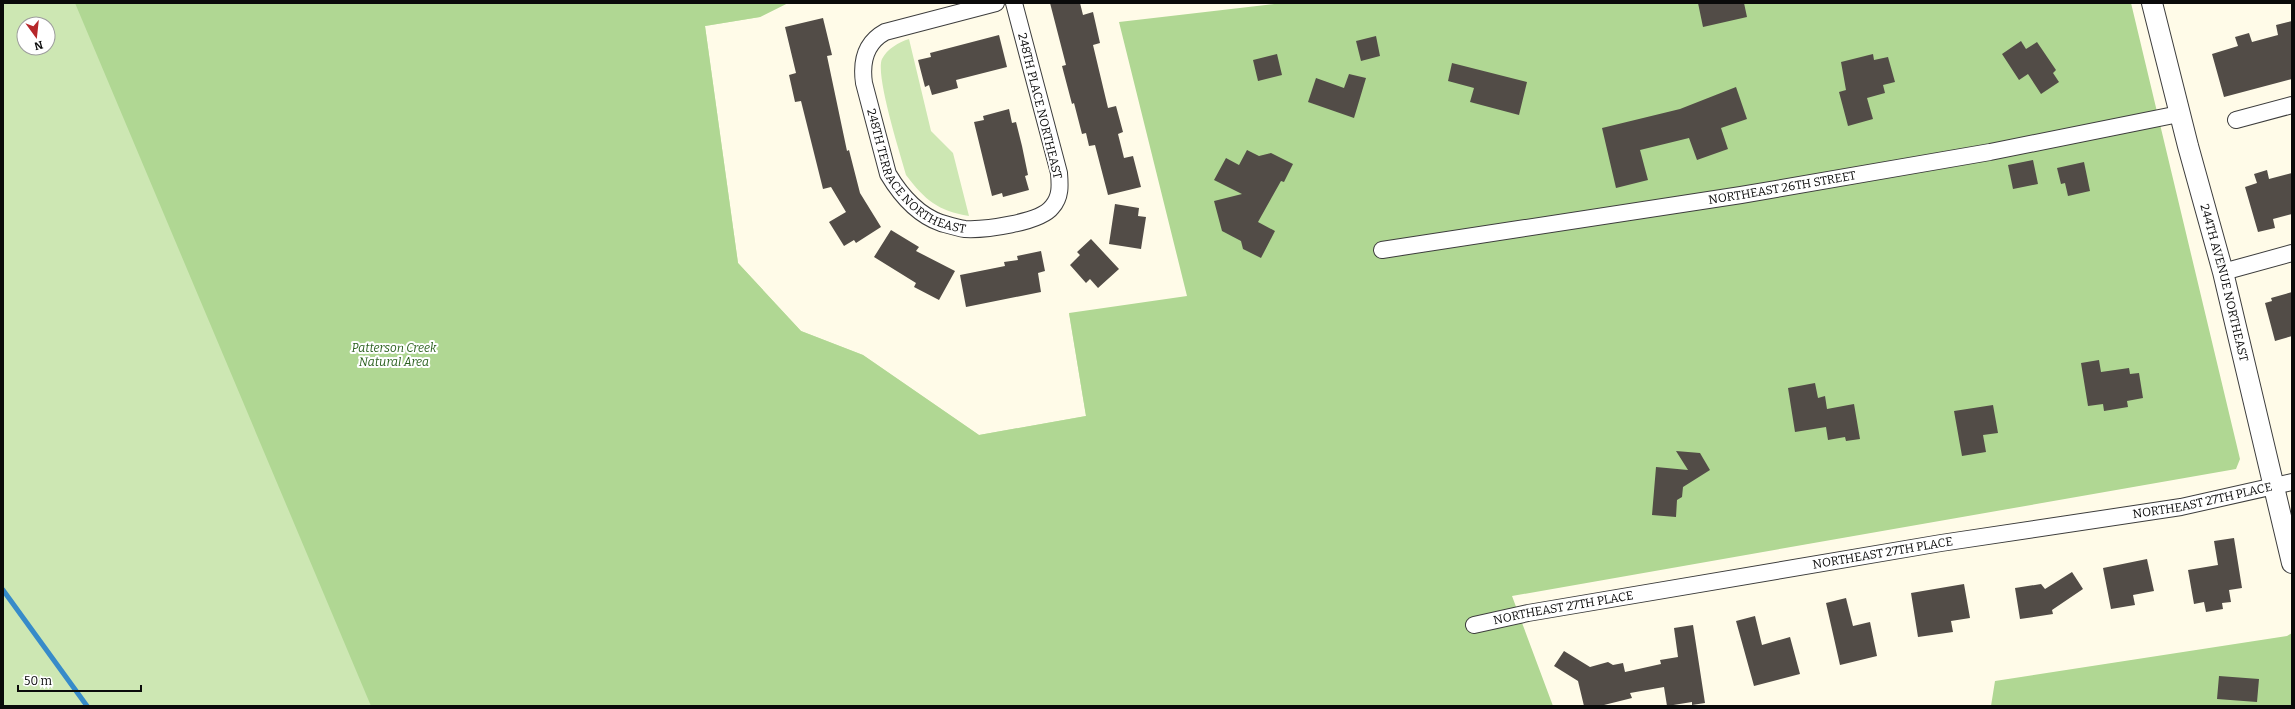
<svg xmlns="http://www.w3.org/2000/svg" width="2295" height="709" font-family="Bitter,serif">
<rect width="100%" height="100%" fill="#fffbe8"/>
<path fill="#cde7b3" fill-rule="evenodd" d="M 3,3 L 788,3 L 760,17 L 705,26 L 738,263 L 801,331 L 863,355 L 979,435 L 1086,416 L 1069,313 L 1292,706 L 3,706 ZM 24,24 L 48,24 L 48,48 L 24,48 Z
M 909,39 L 931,131 L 953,153 L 969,216 C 938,211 925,200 906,175 C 900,153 875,75 882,59 C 887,49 899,42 909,39 Z"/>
<path fill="#b0d793" d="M 75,3 L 788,3 L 760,17 L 705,26 L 738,263 L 801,331 L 863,355 L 979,435 L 1086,416 L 1069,313 L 1187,296 L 1119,22 L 1283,3 L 2131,3 L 2240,459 L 2236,469 L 1512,596 L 1553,706 L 371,706 Z
M 2292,633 L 2292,706 L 1991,706 L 1995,681 L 2287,636 Z"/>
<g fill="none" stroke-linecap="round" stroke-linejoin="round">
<path stroke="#378bc9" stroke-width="5" d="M 3,590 L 87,706"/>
</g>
<path fill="#524c47" d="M 1050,3 L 1080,3 L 1083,15 L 1093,12 L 1100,43 L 1093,45 L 1108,108 L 1116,106 L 1123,132 L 1118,134 L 1124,158 L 1133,156 L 1141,187 L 1108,195 L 1095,145 L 1089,146 L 1086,133 L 1082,134 L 1074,103 L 1072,104 L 1062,66 L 1066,65 Z
M 1698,3 L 1744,3 L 1747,17 L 1703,27 Z
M 823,18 L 832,55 L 827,56 L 847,151 L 849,150 L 860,193 L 881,227 L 856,243 L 854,240 L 844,246 L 829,222 L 846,212 L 831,187 L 823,189 L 801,101 L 795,102 L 789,75 L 796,73 L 785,27 Z
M 2292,21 L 2292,79 L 2224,97 L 2212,54 L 2238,46 L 2235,37 L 2249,33 L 2252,42 L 2278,35 L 2276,25 Z
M 999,35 L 1007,67 L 956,80 L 958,88 L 932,95 L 929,85 L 925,87 L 918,60 L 931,57 L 930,53 Z
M 1376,36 L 1380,56 L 1361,61 L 1356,41 Z
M 2021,41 L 2026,49 L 2037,42 L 2056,70 L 2053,73 L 2059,82 L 2041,94 L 2028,74 L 2019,80 L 2002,54 Z
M 1277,54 L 1282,75 L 1258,81 L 1253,60 Z
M 1873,54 L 1874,60 L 1888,57 L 1895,82 L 1883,85 L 1885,93 L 1867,98 L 1873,119 L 1848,126 L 1839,92 L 1846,90 L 1841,62 Z
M 1452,63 L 1527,82 L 1519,115 L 1470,102 L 1474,88 L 1448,81 Z
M 1349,74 L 1366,78 L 1354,118 L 1308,102 L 1316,78 L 1344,88 Z
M 1736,87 L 1747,119 L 1721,128 L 1728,149 L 1697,160 L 1689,138 L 1640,150 L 1648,180 L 1616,188 L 1602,128 L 1680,109 Z
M 1009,109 L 1012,123 L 1016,122 L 1022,146 L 1028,175 L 1025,176 L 1029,190 L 1003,197 L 1002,193 L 992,196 L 974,122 L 984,120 L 983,116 Z
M 1247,150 L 1259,156 L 1271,153 L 1293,164 L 1284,182 L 1281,181 L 1258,222 L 1275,231 L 1261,258 L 1243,249 L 1241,241 L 1222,231 L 1214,201 L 1242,194 L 1214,180 L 1226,158 L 1239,165 Z
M 2033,160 L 2038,184 L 2013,189 L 2008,165 Z
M 2084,162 L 2090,191 L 2068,196 L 2065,183 L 2061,184 L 2057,168 Z
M 2267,170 L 2269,179 L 2292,173 L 2292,214 L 2273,219 L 2275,228 L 2258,232 L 2245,187 L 2257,183 L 2254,174 Z
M 1115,204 L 1139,208 L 1138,216 L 1146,217 L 1141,249 L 1109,244 Z
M 891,230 L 919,247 L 916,251 L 955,271 L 939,300 L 914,287 L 916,283 L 874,257 Z
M 1091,239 L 1119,269 L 1098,288 L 1090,279 L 1086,283 L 1070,265 L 1080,255 L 1077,252 Z
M 1041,251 L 1045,271 L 1038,273 L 1041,292 L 966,307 L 960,275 L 1005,266 L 1004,262 L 1018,260 L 1017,256 Z
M 2292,292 L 2292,336 L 2275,341 L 2265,303 L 2272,301 L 2271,298 Z
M 2099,360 L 2101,372 L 2129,368 L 2130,374 L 2139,373 L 2143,398 L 2127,401 L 2128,407 L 2104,411 L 2103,404 L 2088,406 L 2081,363 Z
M 1815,383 L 1818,398 L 1825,396 L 1827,409 L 1854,404 L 1860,439 L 1846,441 L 1845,437 L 1828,440 L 1826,427 L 1795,432 L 1788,388 Z
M 1993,405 L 1998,433 L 1983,435 L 1986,452 L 1962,456 L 1954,411 Z
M 1676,451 L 1700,453 L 1710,470 L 1683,487 L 1682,497 L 1677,500 L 1676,517 L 1652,515 L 1656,467 L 1688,470 Z
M 2234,538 L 2242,588 L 2229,590 L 2231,602 L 2222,603 L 2223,609 L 2206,612 L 2204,602 L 2194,604 L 2188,570 L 2218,565 L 2214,541 Z
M 2147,559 L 2154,591 L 2133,595 L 2135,605 L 2111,609 L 2103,568 Z
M 2072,572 L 2083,589 L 2052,610 L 2053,614 L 2020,619 L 2015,588 L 2041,584 L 2045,589 Z
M 1964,584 L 1970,618 L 1951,621 L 1953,632 L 1918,637 L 1911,593 Z
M 1846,598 L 1853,626 L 1870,622 L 1877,656 L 1840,665 L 1826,603 Z
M 1755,616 L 1762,645 L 1790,637 L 1800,674 L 1754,686 L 1736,621 Z
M 1693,625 L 1705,703 L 1692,705 L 1692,702 L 1667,706 L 1664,687 L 1630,693 L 1632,698 L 1600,706 L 1584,706 L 1578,681 L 1554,666 L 1564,651 L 1590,667 L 1608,662 L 1613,665 L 1623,663 L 1625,672 L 1661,664 L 1660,660 L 1678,657 L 1674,628 Z
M 2219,676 L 2259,679 L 2257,702 L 2217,699 Z"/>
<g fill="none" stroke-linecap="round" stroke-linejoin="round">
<g stroke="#3d3d3d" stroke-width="18">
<g id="minor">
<path id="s1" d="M 996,3 L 885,32 C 865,43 861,62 864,83 L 888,174 C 900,194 918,215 941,223 C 948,225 957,228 965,229 C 984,230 1040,223 1052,207 C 1061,197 1060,185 1059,173 L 1014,3"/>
<path d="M 2236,120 L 2292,105"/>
<path id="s2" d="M 1382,250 L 1741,195 L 1990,152 L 2179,114"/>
<path d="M 2223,272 L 2292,253"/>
<path id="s3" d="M 1474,625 L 1528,613 L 1941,543 L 2181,507 L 2292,482"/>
</g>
</g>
<g stroke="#3d3d3d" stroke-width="22">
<g id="tertiary">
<path id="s4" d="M 2152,3 L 2188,146 L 2223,272 L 2292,563"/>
</g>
</g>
<use href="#minor" stroke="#fff" stroke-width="16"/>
<use href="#tertiary" stroke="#fff" stroke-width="20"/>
</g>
<g text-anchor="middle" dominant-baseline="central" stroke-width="4" stroke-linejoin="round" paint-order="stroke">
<g font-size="12" fill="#0a0a0a" stroke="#fff">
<text transform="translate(1040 106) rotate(76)">248TH PLACE NORTHEAST</text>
<text stroke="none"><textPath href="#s1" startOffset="284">248TH TERRACE NORTHEAST</textPath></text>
<text stroke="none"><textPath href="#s2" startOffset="405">NORTHEAST 26TH STREET</textPath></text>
<text stroke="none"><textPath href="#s4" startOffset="289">244TH AVENUE NORTHEAST</textPath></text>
<text stroke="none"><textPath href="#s3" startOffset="739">NORTHEAST 27TH PLACE</textPath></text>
<text stroke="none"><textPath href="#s3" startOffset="415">NORTHEAST 27TH PLACE</textPath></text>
<text stroke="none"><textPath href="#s3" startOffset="91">NORTHEAST 27TH PLACE</textPath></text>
</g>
<g font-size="12" font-style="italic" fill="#295f1d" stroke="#fff">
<text x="394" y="348">Patterson Creek<tspan x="394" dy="14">Natural Area</tspan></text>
</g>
</g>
<rect width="2295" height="709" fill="none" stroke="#0a0a0a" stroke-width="8"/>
<g transform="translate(36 36) rotate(165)"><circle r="19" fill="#ffffff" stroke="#9d9d9d"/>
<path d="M0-3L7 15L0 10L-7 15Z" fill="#b6272a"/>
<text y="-6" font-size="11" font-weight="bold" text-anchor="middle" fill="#0a0a0a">N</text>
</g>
<path d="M18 685v6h123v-6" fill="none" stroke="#0a0a0a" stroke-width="2"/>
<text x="24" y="685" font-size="12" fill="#0a0a0a" stroke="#ffffff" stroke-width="3" paint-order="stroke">50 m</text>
</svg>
